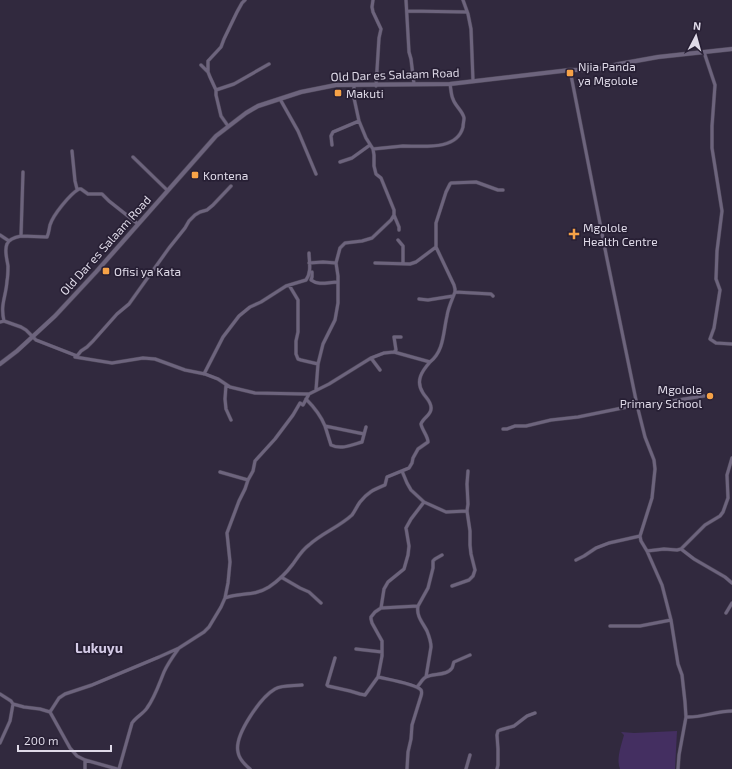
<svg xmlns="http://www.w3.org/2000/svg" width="732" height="769" font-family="'Exo 2',sans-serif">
<rect width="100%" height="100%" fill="#31293e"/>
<path fill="#442f61" d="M 677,731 L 675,769 L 620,769 C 616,759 621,746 624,735 L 621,732 L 634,733 Z"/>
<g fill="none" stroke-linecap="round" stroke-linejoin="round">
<g stroke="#4c4557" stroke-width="4">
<path id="minor" d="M 373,0 L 372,7 L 373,12 L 381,29 L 379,38 L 376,86
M 406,0 L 409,52 L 411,59 L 414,84
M 463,0 L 468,14 L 471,29 L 473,81
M 407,11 L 467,12
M 704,52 L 715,85 L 712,126 L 712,148 L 722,211 L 717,251 L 716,279 L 720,290 L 714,328 L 710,339 L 716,343 L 732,344
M 201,65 L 208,72
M 570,70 L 606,254 L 637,405 L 645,437 L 654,460 L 655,469 L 652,498 L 640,536 L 641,541 L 647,551 L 662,585 L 671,620 L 678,664 L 682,675 L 685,702 L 686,717 L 679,755 L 678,769
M 216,90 L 234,84 L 269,64
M 280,99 L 298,131 L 316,174
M 228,126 L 221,116 L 216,95 L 216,90 L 210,77 L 208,72 L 208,61 L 221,47 L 224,39 L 237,12 L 242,3 L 245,0
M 332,145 L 331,136 L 333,132 L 359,121
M 373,149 C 383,148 393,147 403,146 C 422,146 457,151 463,127 C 463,124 464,121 464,118 C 463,111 455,106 453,99 C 451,95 451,89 450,84
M 72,151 L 75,181 L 77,189
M 133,157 L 167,190
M 340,162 L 352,158 L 370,145
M 394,215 L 399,227 L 399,230
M 0,235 L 9,241
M 21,236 L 47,237 C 49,233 49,229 50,225 C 53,215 70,194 79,189 L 81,189 L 88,194 L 102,194 L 109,201 L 138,224
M 398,240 L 403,246 L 403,264
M 309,263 L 323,262 L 336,263
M 375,263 L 410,264 L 416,262 L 436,247
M 312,272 L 312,277 L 311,280 C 319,286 328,282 338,282
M 289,285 L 298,300 L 298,332 L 296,341 L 296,354 L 298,359 L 301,360 L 318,364
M 455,292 L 491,294 L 493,296
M 419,299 L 428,300 L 453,296
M 4,321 C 0,304 6,297 7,281 C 8,276 8,271 8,266 C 7,259 4,250 7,244 C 9,239 16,237 21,236 L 23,172
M 0,322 L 4,321 L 21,327 L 26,330 L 36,340 L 77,356 L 75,357 L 112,363 L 143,358 L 155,359 L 185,370 L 205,374 L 218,379 L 230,387 L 255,393 L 305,394 L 309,394 L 329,384 L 371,358 L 384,353 L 394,352 L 430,362 C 444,351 443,333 447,316 C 448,308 452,300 455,292 L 455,289 L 454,285 L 436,247 L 436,223 L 446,192 L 450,184 L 451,183 L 476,182 L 498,190 L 503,190
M 394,352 L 396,350 L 394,337 L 401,337
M 77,356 L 81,351 L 87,347 L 93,341 L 117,314 L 129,304 L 169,248 L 185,228 L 189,221 L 195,215 L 200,212 L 207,210 L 213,205 L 231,186
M 371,358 L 380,370
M 204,374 L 223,337 L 239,316 L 250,307 L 261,302 L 286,286 L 306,280 C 312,272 309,261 309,253
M 226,385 L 225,399 L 226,409 L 231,420
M 316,390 L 318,364 L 323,344 L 335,320 L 338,303 L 338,276 L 336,263 L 340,248 L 345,243 L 362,241 L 372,238 L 391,220 L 394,215 L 394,210 L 381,178 L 376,174 L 374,166 L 374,155 L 373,149 L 366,138 L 359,121 L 354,98 L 354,85
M 306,399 C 314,407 321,416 325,426 C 327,432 329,439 331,445 C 341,450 352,445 362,442 L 366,427
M 325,426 L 364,434
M 503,429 L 507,429 L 515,426 L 526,426 L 551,420 L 578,417 L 637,405 L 658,403 L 704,396
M 402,471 L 407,483 L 411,490 L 424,502 L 446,512 L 467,511 L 470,531 L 470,545 L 471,554 L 475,570 L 473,576 L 469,580 L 452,586
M 220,472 L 248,480
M 467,511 L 468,504 L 467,484 L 468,471
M 681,549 L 694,559 L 725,577 L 732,583
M 647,551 L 664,549 L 677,550 L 681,549 L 705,525 L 720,516 L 723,512 L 728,498 L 727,475 L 732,458
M 576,560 L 584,556 L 596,548 L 609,543 L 640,536
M 281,577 L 300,588 L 309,592 L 321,603
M 225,598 C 241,592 253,597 269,587 C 278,581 287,572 293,564 C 298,557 302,550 309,545 C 322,533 339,527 352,515 C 355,511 357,506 360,502 C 368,492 373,490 385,485 L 387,477 L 409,468 L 412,463 L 413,458 L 418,449 L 428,442 C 428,436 422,430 421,424 C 423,418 431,415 431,409 C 432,402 426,398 423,393 C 415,381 422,371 430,362
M 418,606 C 416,616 423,623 427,631 C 429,636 431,642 431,647 L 426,677
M 381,608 L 384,589 L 388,582 L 404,569 L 408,555 L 409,546 L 406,528 L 411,519 L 424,502
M 726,613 L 732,603
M 610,626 L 640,626 L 671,620
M 356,649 L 382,652
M 335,658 L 327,685 L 328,686 L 350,691 L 360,694 L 365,695 L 378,677 L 382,656 L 382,641 L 372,623 L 371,619 L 371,617 L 375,612 L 381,608 L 418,606 L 428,588 L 433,568 L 433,561 L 435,559 L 442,555
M 378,677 C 386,679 416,684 421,690 C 422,692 422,693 421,696 L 412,725 L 411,739 L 408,752 L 407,769
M 417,687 C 420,684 423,678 426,677 C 433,673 447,676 452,668 C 453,666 453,664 454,662 L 470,655
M 0,694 L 11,701 L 13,704 L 24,707 L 40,709 L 50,712 L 70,748 L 77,756 L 85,760 L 117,769
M 50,712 L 59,698 L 65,694 L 92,685 L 159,657 L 179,648 L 204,632 L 209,627 L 221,607 L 225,598 L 228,583 L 230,562 L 227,533 L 239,501 L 245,489 L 248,480 L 253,471 L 255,461 L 275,439 L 293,415 L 300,403 L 303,405 L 309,394
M 686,717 C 701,718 716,711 732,711
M 0,743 L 10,721 L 13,704
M 85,760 L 85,769
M 119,769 L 132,723 C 136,717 143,714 147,708 C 155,697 159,684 164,672 C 168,663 174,655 179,648
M 250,769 C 244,764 239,759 238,752 C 234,735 261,697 275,689 C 282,685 294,686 302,685
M 466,769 L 470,755
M 497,769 L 498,765 L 498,749 L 497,735 L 498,731 L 500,730 L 514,726 L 527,716 L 535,713"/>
</g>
<g stroke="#4c4557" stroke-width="5">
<path id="tertiary" d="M 0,364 L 17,351 L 55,316 L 96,272 L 216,136 L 246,113 L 258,106 L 301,92 L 336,85 L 450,84 L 570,70 L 594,70 L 619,64 L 658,57 L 732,49"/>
</g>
<use href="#minor" stroke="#6d647d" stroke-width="3"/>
<use href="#tertiary" stroke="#6d647d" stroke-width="4"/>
</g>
<g fill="#f6a247" stroke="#271f34" stroke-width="1.5">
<rect x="566" y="69" width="8" height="8" rx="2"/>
<rect x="334" y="89" width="8" height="8" rx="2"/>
<rect x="191" y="171" width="8" height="8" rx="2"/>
<path d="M572 228h4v4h4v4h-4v4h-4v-4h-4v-4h4z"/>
<rect x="102" y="267" width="8" height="8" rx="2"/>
<circle cx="710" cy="396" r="4"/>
</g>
<g text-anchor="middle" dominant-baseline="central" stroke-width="3.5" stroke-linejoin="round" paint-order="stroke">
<g font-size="12" fill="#dfdae8" stroke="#271f34" text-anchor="start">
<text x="578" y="66">Njia Panda<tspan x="578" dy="14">ya Mgolole</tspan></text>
<text x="346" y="93">Makuti</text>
<text x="203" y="175">Kontena</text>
<text x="583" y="227">Mgolole<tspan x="583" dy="14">Health Centre</tspan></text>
<text x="114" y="271">Ofisi ya Kata</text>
<text x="702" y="389" text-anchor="end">Mgolole<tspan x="702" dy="14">Primary School</tspan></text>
</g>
<g font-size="12" fill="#dfdae8" stroke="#271f34">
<text transform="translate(395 74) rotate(-2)">Old Dar es Salaam Road</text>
<text transform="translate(105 245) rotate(-48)">Old Dar es Salaam Road</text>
</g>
<g font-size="14" font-weight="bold" fill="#d5cbe7" stroke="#271f34">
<text x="99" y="647">Lukuyu</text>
</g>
</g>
<g transform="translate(696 36) rotate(6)" stroke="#271f34" stroke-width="3" paint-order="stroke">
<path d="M0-3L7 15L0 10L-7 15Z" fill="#dfdae8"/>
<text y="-6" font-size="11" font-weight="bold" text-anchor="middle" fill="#dfdae8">N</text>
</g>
<path d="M18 745v6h93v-6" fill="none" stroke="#dfdae8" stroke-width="2"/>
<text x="24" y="745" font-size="12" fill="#dfdae8" stroke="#271f34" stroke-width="3" paint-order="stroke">200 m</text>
</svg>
